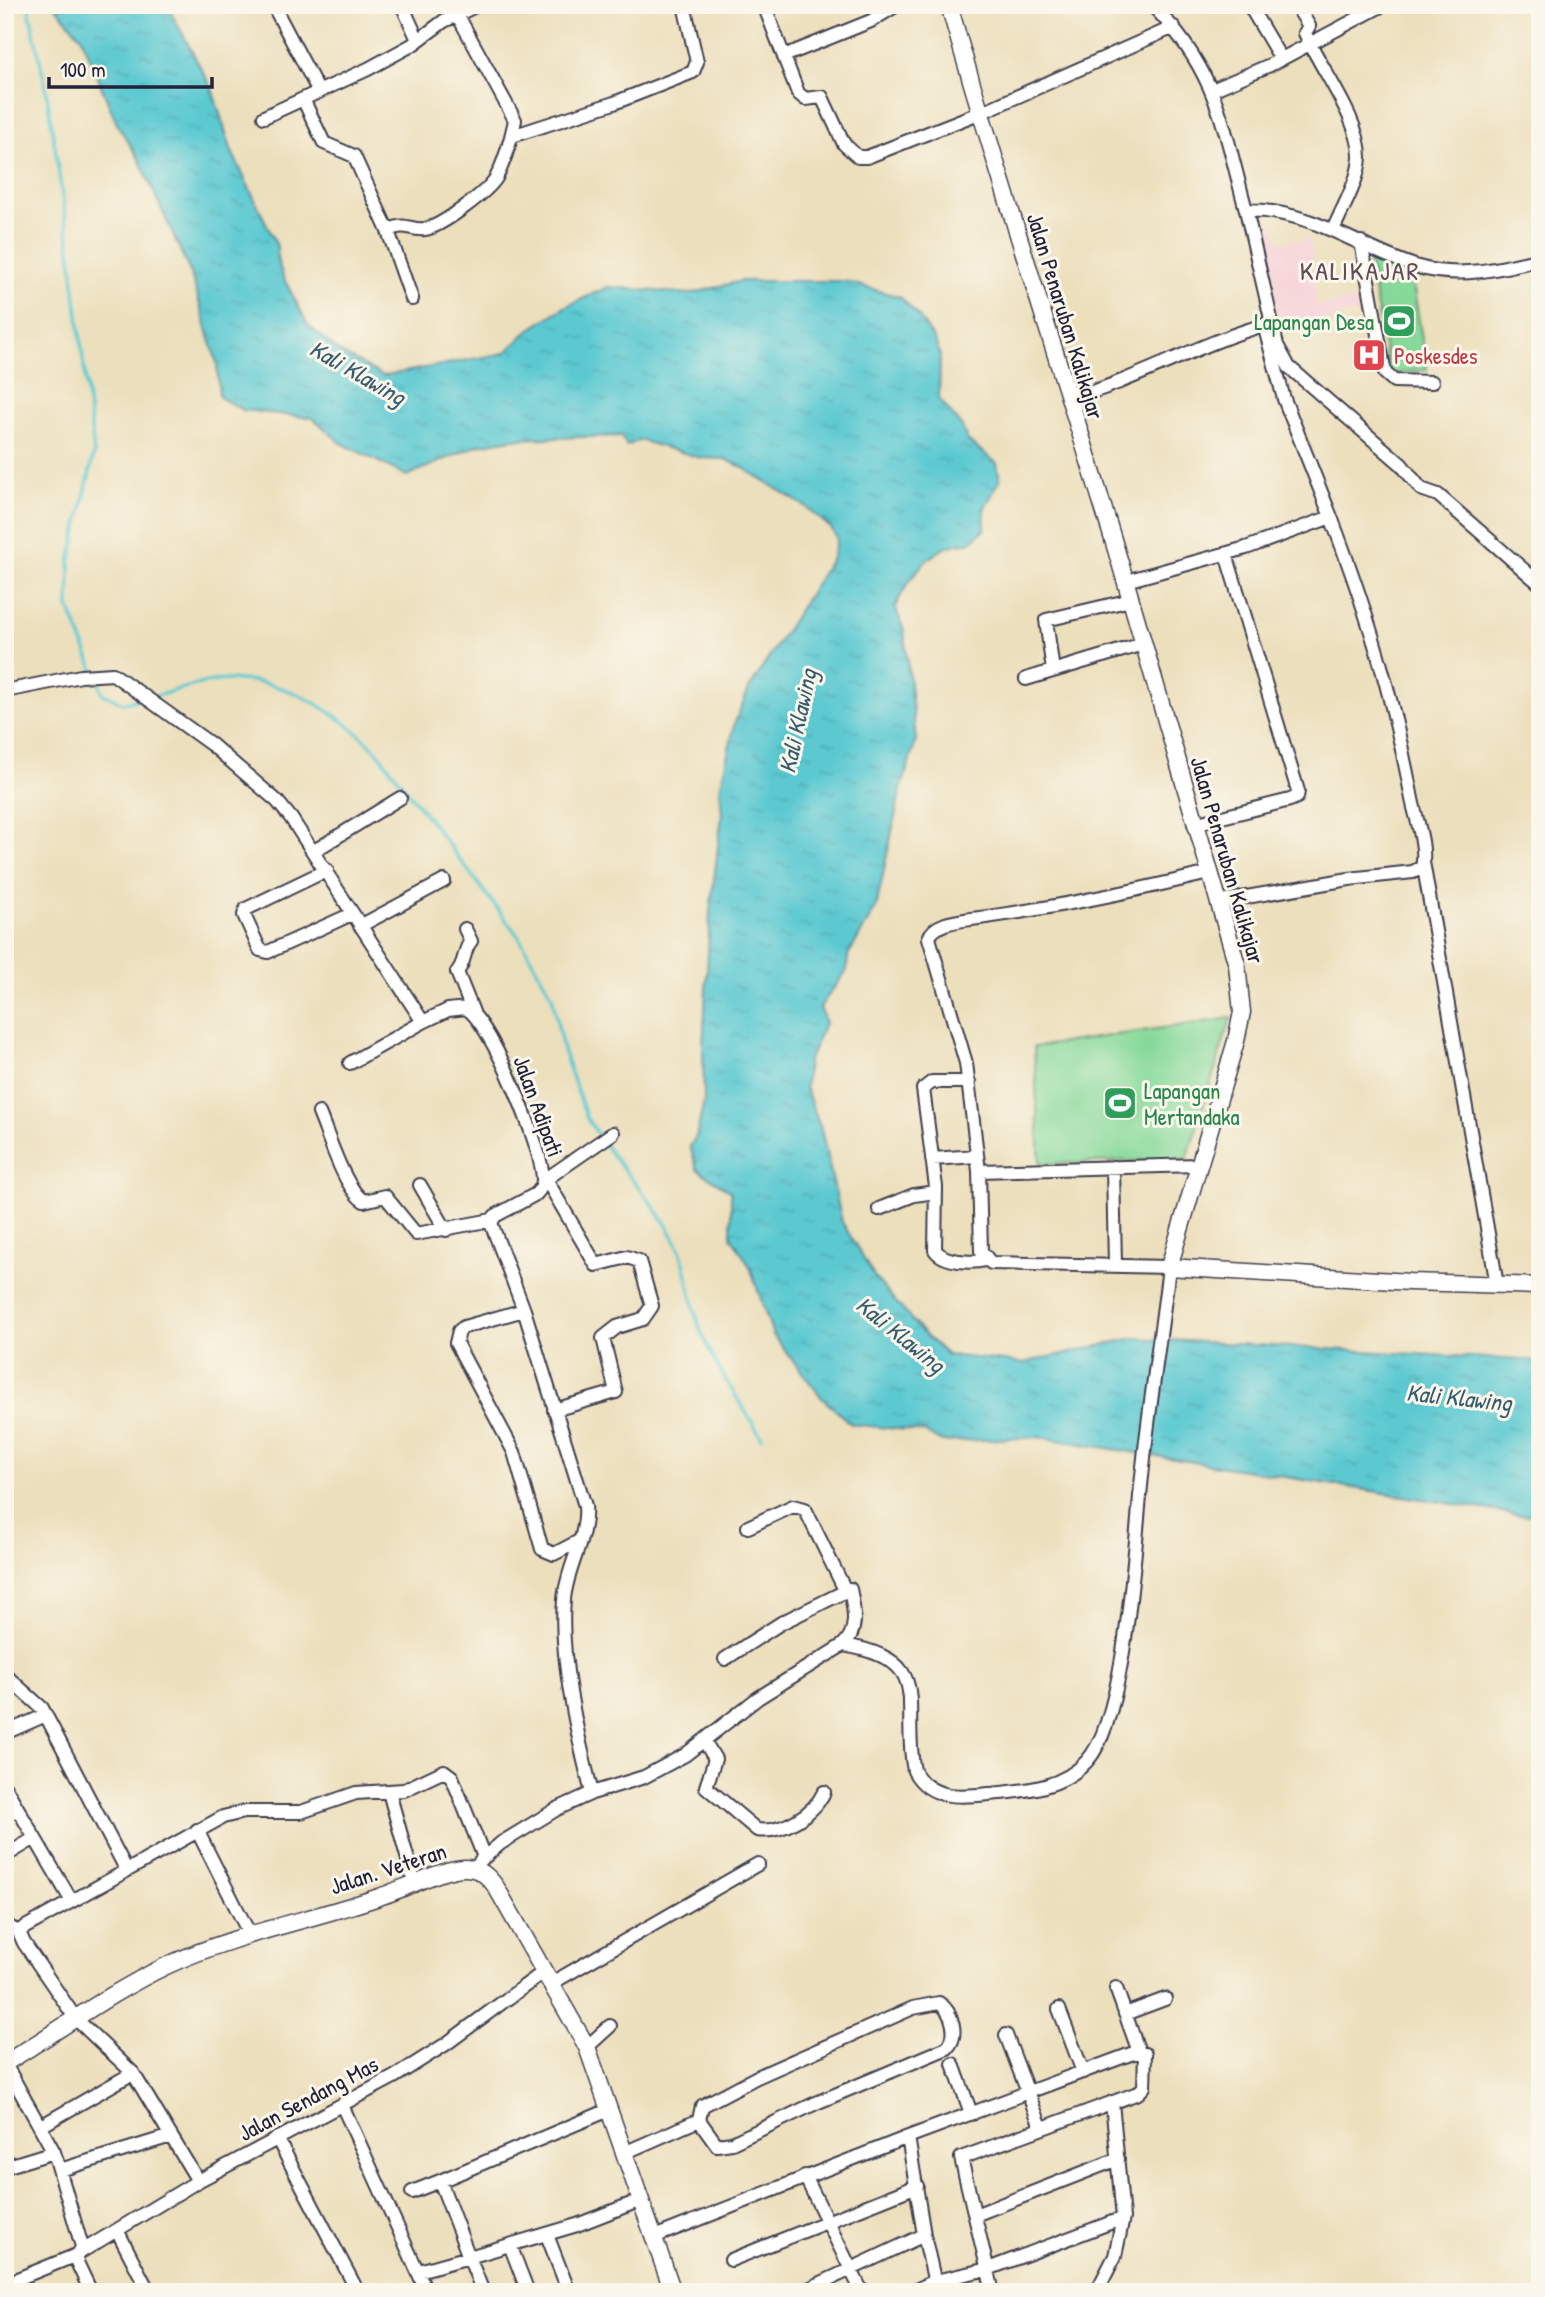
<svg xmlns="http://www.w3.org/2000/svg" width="1545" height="2297" font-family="'Patrick Hand',sans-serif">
<defs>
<pattern id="water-ripples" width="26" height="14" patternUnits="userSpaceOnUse" patternTransform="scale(1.75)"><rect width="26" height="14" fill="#5cc9d1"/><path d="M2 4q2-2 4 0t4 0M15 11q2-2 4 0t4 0" fill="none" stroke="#50acb4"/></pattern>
</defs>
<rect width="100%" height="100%" fill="#fbf7ec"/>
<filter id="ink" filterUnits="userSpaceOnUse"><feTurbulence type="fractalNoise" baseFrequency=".0143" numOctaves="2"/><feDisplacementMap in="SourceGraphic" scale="14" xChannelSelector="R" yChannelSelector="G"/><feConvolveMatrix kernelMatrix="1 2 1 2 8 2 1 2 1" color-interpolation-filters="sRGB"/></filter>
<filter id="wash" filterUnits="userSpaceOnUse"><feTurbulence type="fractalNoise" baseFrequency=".00686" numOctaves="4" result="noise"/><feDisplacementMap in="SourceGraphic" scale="28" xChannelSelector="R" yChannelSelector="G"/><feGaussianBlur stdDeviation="1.57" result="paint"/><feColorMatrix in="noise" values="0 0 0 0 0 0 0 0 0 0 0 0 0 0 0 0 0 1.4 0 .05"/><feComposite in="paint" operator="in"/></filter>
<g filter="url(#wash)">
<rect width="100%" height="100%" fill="#ecdfbc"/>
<path fill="#f6cfd6" d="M 1275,225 L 1279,243 L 1310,239 L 1317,306 L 1355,300 L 1358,313 L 1280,327 L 1259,227 Z"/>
<path fill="#87d99a" stroke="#547e6a" stroke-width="2" d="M 1368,256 L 1411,272 L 1427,370 L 1389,375 Z
M 1231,1018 L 1187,1159 L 1040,1164 L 1034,1047 Z"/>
<path fill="url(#water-ripples)" stroke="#3f7686" stroke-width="2" d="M 54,5 L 167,5 L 212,89 L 232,152 L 277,246 L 277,259 L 284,279 L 308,325 L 339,352 L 383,376 L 505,353 L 529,330 L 563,308 L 608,287 L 690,294 L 741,281 L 844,281 L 900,297 L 919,317 L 935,341 L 940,356 L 939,399 L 962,427 L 968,441 L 997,463 L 1000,480 L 984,509 L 985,529 L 969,543 C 933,542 909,578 895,607 L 904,630 L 916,740 L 900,793 L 876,908 L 848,955 L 847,970 L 820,1007 L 825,1023 L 808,1061 L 805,1087 L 821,1129 L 842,1222 L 875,1278 L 922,1332 L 947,1355 L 1023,1363 L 1134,1338 L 1540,1361 L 1540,1518 L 1038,1437 L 941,1442 L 925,1432 L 851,1424 L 823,1399 L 773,1335 L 750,1267 L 731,1236 L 731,1192 L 697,1169 L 690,1146 L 696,1137 L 704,1101 L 703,1048 L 710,912 L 722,814 L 720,789 L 735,722 L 749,689 L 832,558 L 837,539 L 831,528 L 806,507 L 740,466 L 725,459 L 701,458 L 639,440 L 627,446 L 621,436 L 512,439 L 478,445 L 407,476 L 341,443 L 313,418 L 243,410 L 219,397 L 217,363 L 191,274 L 139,159 L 117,124 L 81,37 Z"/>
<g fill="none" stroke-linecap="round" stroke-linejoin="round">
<path stroke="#5cc9d1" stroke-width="3.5" d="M 28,5 L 46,88 L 70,248 L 94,453 L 70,562 L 69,607 L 103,694 L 123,703 L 141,699
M 152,697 C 175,691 202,681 226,680 C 284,677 338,712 377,751 L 519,937 L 552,996 L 563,1050 L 587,1119 L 600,1137
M 604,1144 C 628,1178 662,1209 679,1248 C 689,1274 691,1304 701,1331 C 716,1369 741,1403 762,1438"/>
</g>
</g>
<g filter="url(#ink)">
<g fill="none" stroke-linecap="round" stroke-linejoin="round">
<g stroke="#403e4e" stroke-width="16">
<path id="minor" d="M 273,5 L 319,92
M 402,5 L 418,40
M 764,5 L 798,93 L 805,99 L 822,97 L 844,144 L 858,157 L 867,157 L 989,109 L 1174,27
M 1152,5 C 1217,70 1223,125 1246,210 C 1314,210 1357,248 1418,267 C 1459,279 1500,269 1540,259
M 1249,5 L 1281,59
M 1296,5 L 1309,26 L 1305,33 C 1320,68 1360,119 1360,157 C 1359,180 1343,207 1334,228
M 1538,5 L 1540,12
M 784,56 L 871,21 L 897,5
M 1212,90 L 1270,65 L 1383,5
M 303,99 L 324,143 L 354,156 L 388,231 L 412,299
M 264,117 L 368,69 L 412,45 L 444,21 L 477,5
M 512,136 L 614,103 L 693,72 L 697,62 L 684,5
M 1246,210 L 1277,345 L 1289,367 L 1401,464 L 1421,489 L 1438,495 L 1540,584
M 388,231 C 407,221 409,231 425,229 C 441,227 487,192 496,178 C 505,161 511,139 515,120 L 457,14
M 1361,242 L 1385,373 L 1394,381 L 1432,382
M 1069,399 C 1139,380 1202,341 1272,323
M 1126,581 L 1246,548 L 1331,517 L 1284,399 L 1264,325
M 1053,671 L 1046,620 L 1131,600
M 1026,679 L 1143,644
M 5,691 L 81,676 L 113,674 L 212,745 L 277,801 L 291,818 L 423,1022 L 448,1010 L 466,1008 C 492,1023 543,1149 543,1180 C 543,1186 540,1190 536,1194 L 495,1216 L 491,1223 L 524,1310 L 585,1506 C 588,1537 566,1569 564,1600 C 559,1656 578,1739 592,1793
M 1194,824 L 1290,800 L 1297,797 L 1298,791 L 1226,554
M 314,851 L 400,798
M 1423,862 L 1497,1285
M 327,870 L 246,909 L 244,915 L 260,950 L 268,952 L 352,914
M 1218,902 L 1349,879 L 1413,872 L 1422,867 C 1427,847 1416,819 1412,799 C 1393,697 1368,614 1331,517
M 360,926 L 444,881
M 465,929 L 471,941 C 463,950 466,962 457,972 L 473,1012
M 350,1063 L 423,1022
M 969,1082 L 932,1082 L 923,1089 L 936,1187 L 935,1250 C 944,1263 972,1263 986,1260
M 319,1113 C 328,1134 345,1190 364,1201 L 385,1196 L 416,1234 L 492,1220
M 932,1159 L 977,1156
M 1113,1167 L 1115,1265
M 979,1171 L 1198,1165
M 543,1175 L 546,1179 L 613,1133
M 546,1179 L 596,1265 L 627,1257 L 639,1261 L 652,1306 L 643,1319 L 617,1327 L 603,1338 L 616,1392 L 554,1410
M 420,1185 L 446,1230
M 879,1209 L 914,1195 L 936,1192
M 524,1310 L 464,1327 L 459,1331 L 456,1343 L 514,1452 L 542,1549 L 554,1554 L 579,1541
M 748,1527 L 793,1506 L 805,1509 L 845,1590
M 843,1645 C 937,1660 900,1703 914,1771 C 930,1800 960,1797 989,1794 C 1024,1791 1062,1789 1087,1761 C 1128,1717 1135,1532 1143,1467 C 1150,1400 1161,1334 1169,1267 L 991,1263 L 981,1251 L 979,1171 L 966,1063 L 929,938 C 934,923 957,921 971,919 C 1052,909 1130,892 1209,873
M 5,1675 L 42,1708 L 126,1869
M 5,1733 L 46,1715
M 705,1742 L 715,1759 L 706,1787 L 757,1830 C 782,1834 814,1814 824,1792
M 5,1787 L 71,1900
M 389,1792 L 415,1885
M 5,1816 L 18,1809
M 197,1830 L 249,1933
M 5,1856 L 35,1838
M 480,1861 L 501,1843 L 557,1809 L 592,1793 L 644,1777 L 685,1755 L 758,1698 L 843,1645 C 859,1631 854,1609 850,1589 L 781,1623 L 725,1659
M 5,1925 L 19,1932
M 552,1983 L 758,1864
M 1116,1988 L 1139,2052
M 1059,2009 L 1083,2072
M 1125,2014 L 1165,1999
M 1006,2035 L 1041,2127
M 587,2047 L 610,2026
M 5,2064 L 54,2152 L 83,2250
M 953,2064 L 971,2113
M 342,2105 L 427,2292
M 41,2126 L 133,2073
M 908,2137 L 1136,2052 L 1145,2054 L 1144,2087 L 1138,2093 L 961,2158 L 993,2292
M 277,2138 L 358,2292
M 624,2153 L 699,2120 L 702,2106 L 757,2077 L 913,2008 L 939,2003 C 953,2012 959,2036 947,2048 L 816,2103 L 732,2143 L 717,2145 L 699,2120
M 5,2167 L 54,2152
M 60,2170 L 171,2136
M 805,2176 L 862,2292
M 198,2181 L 133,2073 L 76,2019 L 24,1943 L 19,1932 L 22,1929 L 223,1817 L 243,1812 L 301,1812 L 356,1793 L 404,1790 L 444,1771 L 452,1777 L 484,1857
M 440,2181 L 609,2110
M 412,2192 L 440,2181 L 469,2257 L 419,2271
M 975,2215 L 1118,2159
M 117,2230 L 149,2292
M 547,2235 L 569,2292
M 924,2235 L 937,2292
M 654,2237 L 908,2137 L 924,2235 L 802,2292
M 510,2245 L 528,2292
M 74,2256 L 91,2292
M 731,2260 L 917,2186
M 5,2284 L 74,2256 L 198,2181 L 394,2077 L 446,2044 L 545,1971
M 483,2292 L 469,2257 L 577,2225 L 641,2200
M 912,2292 L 935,2281 L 988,2269 L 1123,2218
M 1090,2292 L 1098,2289 L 1115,2256 L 1123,2218 L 1112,2102"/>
</g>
<g stroke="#403e4e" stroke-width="19">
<path id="tertiary" d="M 949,5 C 1004,199 1069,390 1126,583 C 1164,710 1199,838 1237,965 L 1242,1012 L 1236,1041 L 1169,1267 L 1410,1282 L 1540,1286
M 5,2063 C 59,2031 109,1993 166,1966 C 234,1934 308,1921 379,1897 C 403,1890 442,1868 465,1868 C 480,1868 488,1876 496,1887 L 587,2047 L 673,2292"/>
</g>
<use href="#minor" stroke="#fff" stroke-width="12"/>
<use href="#tertiary" stroke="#fff" stroke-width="16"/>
</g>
</g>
<defs>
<g id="stadium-square" transform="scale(1.75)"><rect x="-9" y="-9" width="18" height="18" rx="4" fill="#2e9e5b" stroke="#fbf7ec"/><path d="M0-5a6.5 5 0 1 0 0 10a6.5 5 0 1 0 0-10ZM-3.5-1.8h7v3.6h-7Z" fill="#fff"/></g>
<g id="hospital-square" transform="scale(1.75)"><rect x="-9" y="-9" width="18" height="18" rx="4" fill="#e0444e" stroke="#fbf7ec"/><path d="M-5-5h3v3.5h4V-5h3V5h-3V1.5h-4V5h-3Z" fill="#fff"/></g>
</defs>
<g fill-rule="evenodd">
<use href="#stadium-square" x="1399" y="321"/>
<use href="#hospital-square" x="1369" y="355"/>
<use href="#stadium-square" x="1120" y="1103"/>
</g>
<g text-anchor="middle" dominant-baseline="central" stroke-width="6" stroke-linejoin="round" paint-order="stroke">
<g font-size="23" fill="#22223b" stroke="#fbf7ec">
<text transform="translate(1066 316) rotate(73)">Jalan Penaruban Kalikajar</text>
<text transform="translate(1228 860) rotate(74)">Jalan Penaruban Kalikajar</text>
<text transform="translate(539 1106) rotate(70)">Jalan Adipati</text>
<text transform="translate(388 1868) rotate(-18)">Jalan. Veteran</text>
<text transform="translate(308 2098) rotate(-28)">Jalan Sendang Mas</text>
</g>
<g font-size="23" fill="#27864d" stroke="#fbf7ec" text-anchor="end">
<text x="1374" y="321">Lapangan Desa</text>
<text x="1144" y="1090" text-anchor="start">Lapangan<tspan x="1144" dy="26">Mertandaka</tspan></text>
</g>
<g font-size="23" fill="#be3a42" stroke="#fbf7ec" text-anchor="start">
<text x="1394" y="355">Poskesdes</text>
</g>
<g font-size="24" font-style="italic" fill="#365c70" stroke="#fbf7ec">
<text transform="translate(358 372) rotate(30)">Kali Klawing</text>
<text transform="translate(797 721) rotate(-78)">Kali Klawing</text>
<text transform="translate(901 1334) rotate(39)">Kali Klawing</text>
<text transform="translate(1459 1397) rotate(6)">Kali Klawing</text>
</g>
<g font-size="26" letter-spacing="2" fill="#604b57" stroke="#fbf7ec">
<text x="1360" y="270">KALIKAJAR</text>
</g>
</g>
<rect width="1545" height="2297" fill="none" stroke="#fbf7ec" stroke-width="28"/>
<path d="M49 77v10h163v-10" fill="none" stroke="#22223b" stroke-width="3.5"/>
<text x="60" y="77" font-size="21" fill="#22223b" stroke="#fbf7ec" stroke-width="5" paint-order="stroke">100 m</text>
</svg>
